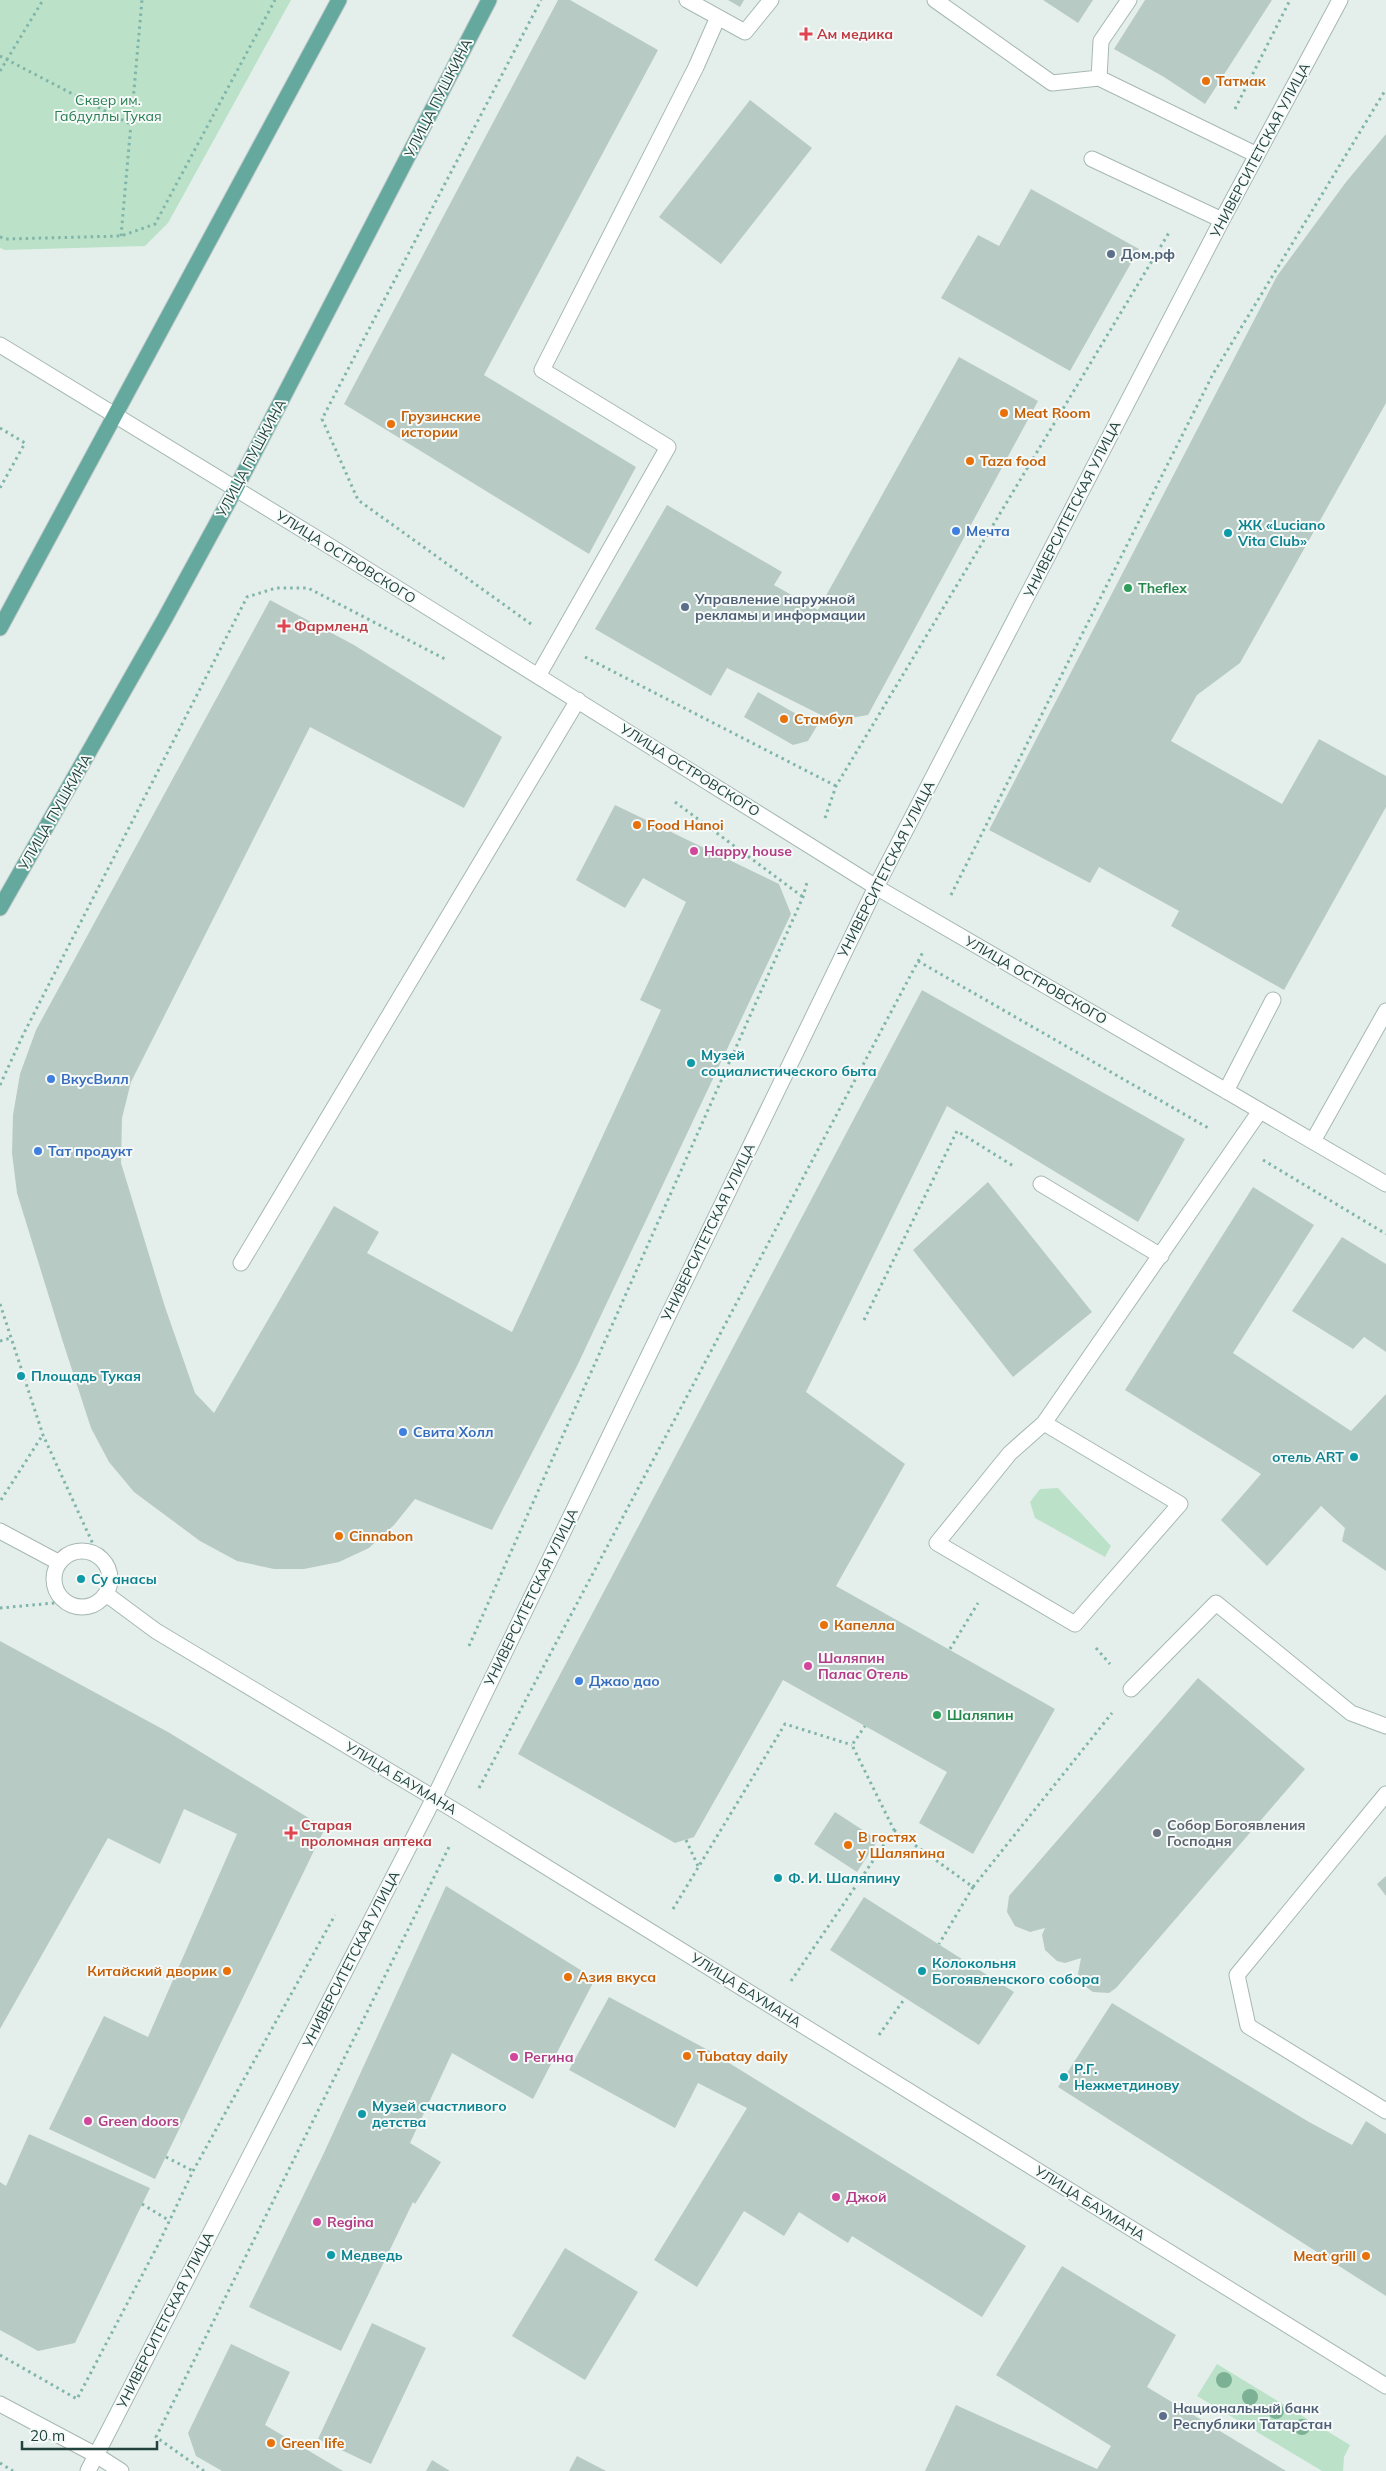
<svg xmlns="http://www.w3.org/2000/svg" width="1386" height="2471" font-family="Mulish,sans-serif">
<rect width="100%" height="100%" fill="#e4efeb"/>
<path fill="#bbe2c9" d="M 0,0 L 291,0 L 168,223 L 145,246 L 5,250 L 0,248 Z
M 1058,1488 L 1111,1546 L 1105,1557 L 1035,1518 L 1030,1502 L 1040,1489 Z
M 1217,2364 L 1350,2445 L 1344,2457 L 1343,2471 L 1322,2471 L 1197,2396 Z"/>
<path fill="#b8cac4" d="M 558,0 L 570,0 L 658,50 L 484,375 L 636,467 L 589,554 L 344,404 Z
M 728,0 L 744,0 L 740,7 Z
M 1043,0 L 1093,0 L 1078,23 Z
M 1145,0 L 1272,0 L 1205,104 L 1164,77 L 1114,49 Z
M 750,100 L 812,148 L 721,264 L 659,217 Z
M 1386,134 L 1386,403 L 1240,663 L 1197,695 L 1171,741 L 1282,804 L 1319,739 L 1386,776 L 1386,807 L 1284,990 L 1171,926 L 1179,911 L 1099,867 L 1090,883 L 989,830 L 1277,276 L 1346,182 Z
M 1031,189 L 1139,249 L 1070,371 L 941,298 L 978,235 L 999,246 Z
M 959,357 L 1038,401 L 868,715 L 833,721 L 727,668 L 711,696 L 595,629 L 667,505 L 782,572 L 774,585 L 818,610 Z
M 270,600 L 354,645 L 502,737 L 464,808 L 310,727 L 131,1082 L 122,1118 L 121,1163 L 165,1307 L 195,1393 L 214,1413 L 334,1206 L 379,1232 L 367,1253 L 512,1332 L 661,1010 L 640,1000 L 686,902 L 643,878 L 625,908 L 576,880 L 615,805 L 779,884 L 791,914 L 577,1366 L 492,1530 L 415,1499 L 394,1525 L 369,1548 L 339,1562 L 304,1569 L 274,1569 L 237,1561 L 200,1541 L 134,1492 L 109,1462 L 91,1428 L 62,1339 L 17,1193 L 12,1153 L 13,1115 L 20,1074 L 36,1030 Z
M 758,692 L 817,726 L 808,741 L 793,745 L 744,717 Z
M 922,990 L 1185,1139 L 1138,1222 L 947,1106 L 806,1392 L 905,1464 L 836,1586 L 1055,1709 L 973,1854 L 919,1823 L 947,1772 L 783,1680 L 694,1837 L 675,1843 L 518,1754 Z
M 988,1182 L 1092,1312 L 1013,1377 L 913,1250 Z
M 1253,1187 L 1314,1225 L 1233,1353 L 1351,1431 L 1386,1394 L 1386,1571 L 1342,1541 L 1345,1528 L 1321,1506 L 1267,1566 L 1221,1520 L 1261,1474 L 1125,1390 Z
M 1342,1237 L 1386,1264 L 1386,1352 L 1364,1337 L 1353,1349 L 1292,1311 Z
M 0,1641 L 168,1732 L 325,1828 L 155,2179 L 49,2129 L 104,2016 L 148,2037 L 237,1834 L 184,1809 L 160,1864 L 108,1838 L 0,2029 Z
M 1198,1678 L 1305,1769 L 1116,1988 L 1109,1993 L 1093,1992 L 1086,1987 L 1078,1974 L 1081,1958 L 1065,1963 L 1057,1961 L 1045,1950 L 1042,1935 L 1045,1928 L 1030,1932 L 1015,1926 L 1007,1912 L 1009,1896 Z
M 835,1812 L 878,1840 L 857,1872 L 814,1844 Z
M 1386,1876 L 1386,1896 L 1377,1884 Z
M 446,1886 L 595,1979 L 533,2099 L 452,2053 L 410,2143 L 441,2162 L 415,2204 L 413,2202 L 341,2351 L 249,2307 L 323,2155 Z
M 864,1897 L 1014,1992 L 979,2045 L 830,1950 Z
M 609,1997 L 708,2050 L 1026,2246 L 982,2317 L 852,2236 L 848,2243 L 799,2212 L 784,2236 L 744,2211 L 697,2287 L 654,2260 L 747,2108 L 698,2083 L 675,2128 L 569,2070 Z
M 1112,2003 L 1309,2122 L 1352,2145 L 1366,2121 L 1386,2134 L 1386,2296 L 1058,2087 Z
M 29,2134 L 150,2188 L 75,2343 L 38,2351 L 0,2330 L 0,2182 L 6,2186 Z
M 565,2248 L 638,2292 L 585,2380 L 512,2336 Z
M 1062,2266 L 1176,2335 L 1147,2387 L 1286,2471 L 925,2471 L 956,2405 L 1097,2469 L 1111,2446 L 996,2375 Z
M 372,2323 L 426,2348 L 371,2464 L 318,2439 Z
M 231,2344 L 290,2372 L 265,2425 L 343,2471 L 222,2471 L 196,2456 L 188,2433 Z
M 577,2456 L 606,2471 L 569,2471 Z
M 432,2460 L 450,2471 L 426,2471 Z"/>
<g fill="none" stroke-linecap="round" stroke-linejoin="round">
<g stroke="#a6b8b3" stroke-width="17">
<path id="minor" d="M 687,0 L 745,32 L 771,0
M 935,0 L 1052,83 L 1099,78 L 1257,155
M 1099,78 L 1101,41 L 1129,0
M 1092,159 L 1222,220
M 0,345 L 331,547 L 876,887 L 1386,1184
M 538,676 L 668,447 L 542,370 L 696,67 L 718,17
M 1226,1091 L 1273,1000
M 1313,1141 L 1386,1011
M 1041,1184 L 1161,1256
M 241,1263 L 578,700
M 1044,1423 L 1180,1504 L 1075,1624 L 937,1543 L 1010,1453 L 1044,1423 L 1260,1111
M 0,1531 L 58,1562
M54 1579a28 28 0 1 1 56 0a28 28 0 1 1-56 0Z
M 106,1594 L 156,1631 L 464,1816 L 1386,2386
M 1131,1689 L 1216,1603 L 1351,1713 L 1386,1726
M 1386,1794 L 1237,1975 L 1248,2026 L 1386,2111
M 0,2404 L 96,2455 L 121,2471
M 88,2471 L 434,1798 L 876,887 L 1222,220 L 1340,0"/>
</g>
<g stroke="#c1cac9" stroke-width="17">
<path id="major" d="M 0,628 L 339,0
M 0,908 L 164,620 L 236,488 L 489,0"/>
</g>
<path stroke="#81b5aa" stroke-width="3" stroke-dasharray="2.5 4" stroke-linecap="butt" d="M 0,56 L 130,124
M 0,71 L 43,0
M 1235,109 L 1290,0
M 121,236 L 142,0
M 0,237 L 6,239 L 121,236 L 155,224 L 275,0
M 0,428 L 25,443 L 0,488
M 531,624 L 358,500 L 322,419 L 541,0
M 585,657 L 836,786
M 675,802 L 803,897
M 825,818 L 836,786 L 1170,231
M 951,895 L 1213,374 L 1386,89
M 918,961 L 1210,1129
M 0,1085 L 23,1035 L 247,597 L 276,588 L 308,588 L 445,659
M 1263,1160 L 1386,1234
M 0,1304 L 43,1435 L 98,1555
M 864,1320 L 957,1131 L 1015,1167
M 0,1341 L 11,1338
M 1,1500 L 42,1436
M 0,1608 L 65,1602
M 469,1646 L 803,897 L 807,882
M 1096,1648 L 1110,1664
M 950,1649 L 978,1603
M 479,1788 L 924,950
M 894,1830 L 973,1887 L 939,1944
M 686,1840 L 698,1866
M 973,1887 L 1112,1713
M 673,1909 L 785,1724 L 852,1745
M 791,1981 L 894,1830 L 852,1745 L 865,1726
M 879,2035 L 905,1998
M 166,2157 L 193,2171
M 142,2204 L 170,2221
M 0,2355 L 77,2399 L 159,2243 L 193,2171 L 335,1915
M 0,2463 L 13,2471
M 204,2471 L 156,2437 L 450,1845"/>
<use href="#minor" stroke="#fff" stroke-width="15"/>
<use href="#major" stroke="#64a89e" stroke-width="15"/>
</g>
<g fill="#7cb196">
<circle cx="1224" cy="2380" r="8"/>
<circle cx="1250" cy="2397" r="8"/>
<circle cx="1276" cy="2411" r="8"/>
<circle cx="1302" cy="2427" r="8"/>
</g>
<g fill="#e0444e" stroke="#f5faf8" stroke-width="2">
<path d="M803.5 26.5h5v5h5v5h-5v5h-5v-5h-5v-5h5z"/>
<path d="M281.5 618.5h5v5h5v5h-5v5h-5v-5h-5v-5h5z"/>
<path d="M288.5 1825.5h5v5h5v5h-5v5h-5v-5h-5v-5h5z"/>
</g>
<g fill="#e8710a" stroke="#f5faf8" stroke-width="2">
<circle cx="1206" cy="81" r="5"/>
<circle cx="1004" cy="413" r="5"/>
<circle cx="391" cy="424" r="5"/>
<circle cx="970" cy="461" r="5"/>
<circle cx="784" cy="719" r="5"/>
<circle cx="637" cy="825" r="5"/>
<circle cx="339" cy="1536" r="5"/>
<circle cx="824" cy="1625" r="5"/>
<circle cx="848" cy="1845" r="5"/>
<circle cx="227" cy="1971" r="5"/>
<circle cx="568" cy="1977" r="5"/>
<circle cx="687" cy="2056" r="5"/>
<circle cx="1366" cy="2256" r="5"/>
<circle cx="271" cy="2443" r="5"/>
</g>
<g fill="#5c6f8a" stroke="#f5faf8" stroke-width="2">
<circle cx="1111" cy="254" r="5"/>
<circle cx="685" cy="607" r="5"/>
<circle cx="1163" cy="2416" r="5"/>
</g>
<g fill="#3f7fe0" stroke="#f5faf8" stroke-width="2">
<circle cx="956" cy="531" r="5"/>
<circle cx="51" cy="1079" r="5"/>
<circle cx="38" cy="1151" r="5"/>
<circle cx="403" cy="1432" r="5"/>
<circle cx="579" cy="1681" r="5"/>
</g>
<g fill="#0f9aa8" stroke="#f5faf8" stroke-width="2">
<circle cx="1228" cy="533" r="5"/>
<circle cx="691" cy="1063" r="5"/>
<circle cx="21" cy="1376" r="5"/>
<circle cx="1354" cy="1457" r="5"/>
<circle cx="81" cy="1579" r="5"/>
<circle cx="778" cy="1878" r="5"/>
<circle cx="922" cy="1971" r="5"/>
<circle cx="1064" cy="2077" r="5"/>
<circle cx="362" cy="2114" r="5"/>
<circle cx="331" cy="2255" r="5"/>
</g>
<g fill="#2e9e5b" stroke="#f5faf8" stroke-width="2">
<circle cx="1128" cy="588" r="5"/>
<circle cx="937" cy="1715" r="5"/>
</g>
<g fill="#d1479c" stroke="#f5faf8" stroke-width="2">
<circle cx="694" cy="851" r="5"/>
<circle cx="808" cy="1666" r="5"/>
<circle cx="514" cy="2057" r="5"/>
<circle cx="88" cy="2121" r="5"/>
<circle cx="836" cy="2197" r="5"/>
<circle cx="317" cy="2222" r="5"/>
</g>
<circle fill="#6b7280" stroke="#f5faf8" stroke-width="2" cx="1157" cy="1833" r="5"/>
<g text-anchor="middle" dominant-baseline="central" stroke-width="4" stroke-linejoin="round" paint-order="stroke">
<g font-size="14" font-weight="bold" fill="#be3a42" stroke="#f5faf8" text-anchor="start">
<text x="817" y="34">Ам медика</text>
<text x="294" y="626">Фармленд</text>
<text x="301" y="1825">Старая<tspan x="301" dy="16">проломная аптека</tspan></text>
</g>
<g font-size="14" font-weight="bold" fill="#c56008" stroke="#f5faf8" text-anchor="start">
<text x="1216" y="81">Татмак</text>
<text x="1014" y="413">Meat Room</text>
<text x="401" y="416">Грузинские<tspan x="401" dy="16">истории</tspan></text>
<text x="980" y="461">Taza food</text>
<text x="794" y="719">Стамбул</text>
<text x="647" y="825">Food Hanoi</text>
<text x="349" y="1536">Cinnabon</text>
<text x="834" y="1625">Капелла</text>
<text x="858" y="1837">В гостях<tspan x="858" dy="16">у Шаляпина</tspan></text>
<text x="217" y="1971" text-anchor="end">Китайский дворик</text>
<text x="578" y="1977">Азия вкуса</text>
<text x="697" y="2056">Tubatay daily</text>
<text x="1356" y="2256" text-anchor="end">Meat grill</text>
<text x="281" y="2443">Green life</text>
</g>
<g font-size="14" fill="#21423d" stroke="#f5faf8">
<text transform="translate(438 98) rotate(-63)">УЛИЦА ПУШКИНА</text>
<text transform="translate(1260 150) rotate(-62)">УНИВЕРСИТЕТСКАЯ УЛИЦА</text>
<text transform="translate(251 458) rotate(-62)">УЛИЦА ПУШКИНА</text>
<text transform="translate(1072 509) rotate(-63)">УНИВЕРСИТЕТСКАЯ УЛИЦА</text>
<text transform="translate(346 557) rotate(32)">УЛИЦА ОСТРОВСКОГО</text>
<text transform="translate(690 770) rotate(32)">УЛИЦА ОСТРОВСКОГО</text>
<text transform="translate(55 812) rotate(-60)">УЛИЦА ПУШКИНА</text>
<text transform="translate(886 869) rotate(-63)">УНИВЕРСИТЕТСКАЯ УЛИЦА</text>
<text transform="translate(1036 980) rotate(30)">УЛИЦА ОСТРОВСКОГО</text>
<text transform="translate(708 1232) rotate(-64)">УНИВЕРСИТЕТСКАЯ УЛИЦА</text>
<text transform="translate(531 1597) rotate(-64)">УНИВЕРСИТЕТСКАЯ УЛИЦА</text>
<text transform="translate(401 1778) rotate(31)">УЛИЦА БАУМАНА</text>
<text transform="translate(351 1959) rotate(-63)">УНИВЕРСИТЕТСКАЯ УЛИЦА</text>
<text transform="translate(746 1990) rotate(32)">УЛИЦА БАУМАНА</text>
<text transform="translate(1090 2203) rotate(32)">УЛИЦА БАУМАНА</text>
<text transform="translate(165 2320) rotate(-63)">УНИВЕРСИТЕТСКАЯ УЛИЦА</text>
</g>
<g font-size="14" fill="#277e51" stroke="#f5faf8">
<text x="108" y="100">Сквер им.<tspan x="108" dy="16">Габдуллы Тукая</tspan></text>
</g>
<g font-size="14" font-weight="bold" fill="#4e5e75" stroke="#f5faf8" text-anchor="start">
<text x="1121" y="254">Дом.рф</text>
<text x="695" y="599">Управление наружной<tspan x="695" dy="16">рекламы и информации</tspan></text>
<text x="1173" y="2408">Национальный банк<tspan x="1173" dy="16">Республики Татарстан</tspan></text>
</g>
<g font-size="14" font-weight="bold" fill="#0d838f" stroke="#f5faf8" text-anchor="start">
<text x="1238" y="525">ЖК «Luciano<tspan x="1238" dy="16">Vita Club»</tspan></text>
<text x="701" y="1055">Музей<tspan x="701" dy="16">социалистического быта</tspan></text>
<text x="31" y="1376">Площадь Тукая</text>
<text x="1344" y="1457" text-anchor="end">отель ART</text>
<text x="91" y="1579">Су анасы</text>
<text x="788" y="1878">Ф. И. Шаляпину</text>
<text x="932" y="1963">Колокольня<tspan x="932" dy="16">Богоявленского собора</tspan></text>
<text x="1074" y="2069">Р.Г.<tspan x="1074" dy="16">Нежметдинову</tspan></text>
<text x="372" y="2106">Музей счастливого<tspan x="372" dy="16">детства</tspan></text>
<text x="341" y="2255">Медведь</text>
</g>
<g font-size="14" font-weight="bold" fill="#366cbe" stroke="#f5faf8" text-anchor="start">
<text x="966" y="531">Мечта</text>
<text x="61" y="1079">ВкусВилл</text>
<text x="48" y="1151">Тат продукт</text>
<text x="413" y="1432">Свита Холл</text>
<text x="589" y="1681">Джао дао</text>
</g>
<g font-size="14" font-weight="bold" fill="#27864d" stroke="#f5faf8" text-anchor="start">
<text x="1138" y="588">Theflex</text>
<text x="947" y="1715">Шаляпин</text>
</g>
<g font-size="14" font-weight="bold" fill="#b23c85" stroke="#f5faf8" text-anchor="start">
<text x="704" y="851">Happy house</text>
<text x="818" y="1658">Шаляпин<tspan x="818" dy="16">Палас Отель</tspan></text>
<text x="524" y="2057">Регина</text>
<text x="98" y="2121">Green doors</text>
<text x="846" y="2197">Джой</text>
<text x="327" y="2222">Regina</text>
</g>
<g font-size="14" font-weight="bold" fill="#5b616d" stroke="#f5faf8" text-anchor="start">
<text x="1167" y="1825">Собор Богоявления<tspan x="1167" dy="16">Господня</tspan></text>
</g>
</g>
<path d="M22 2441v8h135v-8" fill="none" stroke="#21423d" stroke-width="2.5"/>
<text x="30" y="2441" font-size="15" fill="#21423d" stroke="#f5faf8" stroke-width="4" paint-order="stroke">20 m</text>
</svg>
